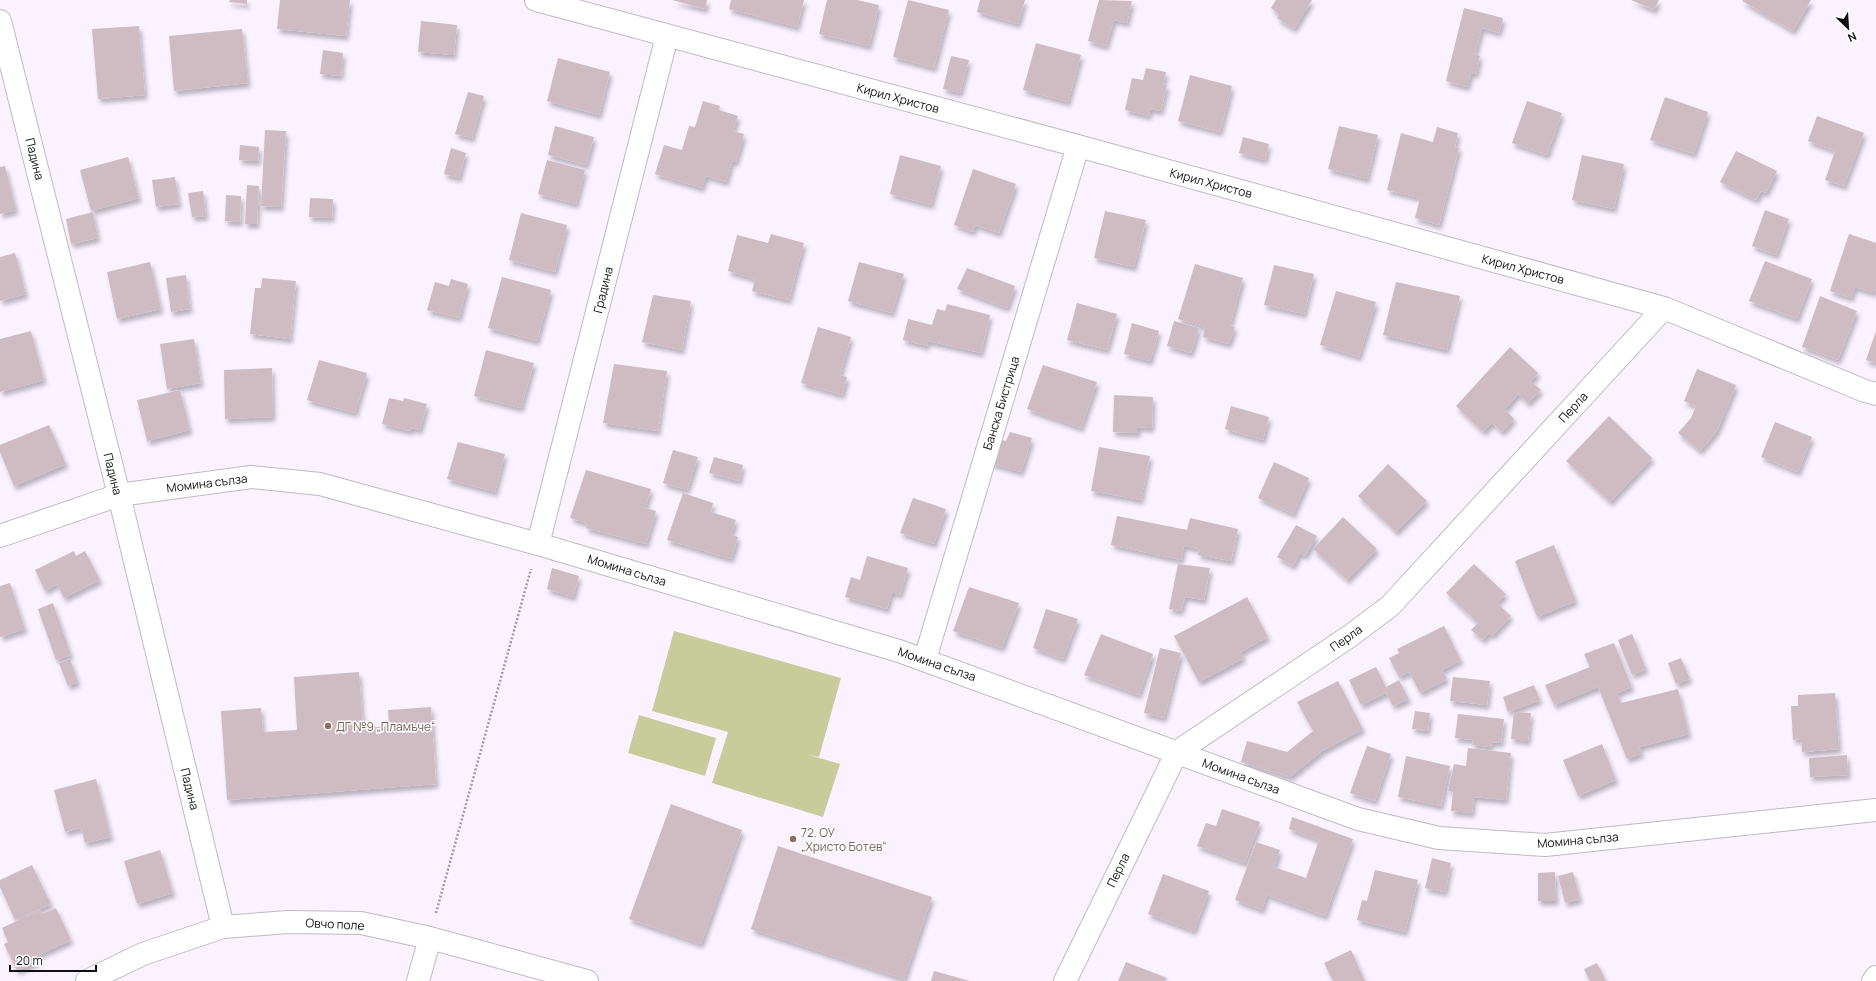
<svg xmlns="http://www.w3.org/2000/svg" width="1876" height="981" font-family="Manrope,sans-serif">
<defs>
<filter id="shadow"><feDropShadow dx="2.5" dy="4.5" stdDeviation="2" flood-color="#0004"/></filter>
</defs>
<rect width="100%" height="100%" fill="#faf2ff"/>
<path fill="#c7cc9a" d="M 674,631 L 841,678 L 819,757 L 809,755 L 840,764 L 823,817 L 712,783 L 728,732 L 652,711 Z
M 639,715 L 716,738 L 705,776 L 628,753 Z"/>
<path fill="#cfbcc3" filter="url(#shadow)" d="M 230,0 L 247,0 L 247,4 L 229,2 Z
M 280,0 L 350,0 L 346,36 L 277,29 Z
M 672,0 L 707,0 L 705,9 Z
M 731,0 L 804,0 L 797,27 L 729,9 Z
M 827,0 L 857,0 L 879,5 L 869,46 L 819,34 Z
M 908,0 L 949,10 L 934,68 L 893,57 Z
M 980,0 L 1025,0 L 1018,24 L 977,12 Z
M 1099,0 L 1132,1 L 1127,23 L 1114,20 L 1106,46 L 1088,41 Z
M 1276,0 L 1312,0 L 1294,29 L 1277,18 L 1279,14 L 1271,8 Z
M 1631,0 L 1659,0 L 1654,10 Z
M 1743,0 L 1811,0 L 1793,31 L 1742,1 Z
M 1464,8 L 1503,18 L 1499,33 L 1482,28 L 1475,54 L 1480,56 L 1476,74 L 1471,73 L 1467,87 L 1446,81 Z
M 421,21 L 457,25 L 454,55 L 418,52 Z
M 139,26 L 145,95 L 98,99 L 92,29 Z
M 242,29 L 248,83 L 174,91 L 169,36 Z
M 1036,43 L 1081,55 L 1068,102 L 1023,90 Z
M 323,50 L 343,53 L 341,76 L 320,74 Z
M 951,56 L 969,60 L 960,93 L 943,89 Z
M 558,58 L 610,72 L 599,115 L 547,101 Z
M 1146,68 L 1166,72 L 1163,84 L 1167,85 L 1161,111 L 1150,109 L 1149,116 L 1125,110 L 1132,78 L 1143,80 Z
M 1190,75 L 1232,86 L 1220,132 L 1178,121 Z
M 468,92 L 484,96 L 472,138 L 455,134 Z
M 1665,97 L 1708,112 L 1694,154 L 1650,140 Z
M 703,101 L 720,106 L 719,110 L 738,116 L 733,131 L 744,134 L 736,162 L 732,161 L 726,182 L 706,176 L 702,188 L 655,174 L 664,145 L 682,150 L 689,126 L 695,127 Z
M 1527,101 L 1562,113 L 1547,155 L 1512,143 Z
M 1817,116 L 1864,133 L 1844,186 L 1825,180 L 1835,151 L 1808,141 Z
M 555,126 L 594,137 L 586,165 L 548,155 Z
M 1339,126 L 1378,135 L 1367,179 L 1328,169 Z
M 1437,127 L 1458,133 L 1455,147 L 1459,148 L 1439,225 L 1415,218 L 1420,198 L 1387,190 L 1401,133 L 1433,142 Z
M 265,130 L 286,131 L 281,207 L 261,206 Z
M 1243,137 L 1269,144 L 1265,160 L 1239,153 Z
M 240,145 L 259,147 L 258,161 L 239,160 Z
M 451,148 L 466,153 L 459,178 L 444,174 Z
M 1736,151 L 1777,171 L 1766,193 L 1761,191 L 1756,200 L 1720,182 Z
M 900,155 L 941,166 L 931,205 L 890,194 Z
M 1582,155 L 1624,164 L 1614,209 L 1572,200 Z
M 128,157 L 139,198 L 91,211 L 80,170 Z
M 547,160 L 585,170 L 576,204 L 538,194 Z
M 5,166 L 16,210 L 0,214 L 0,167 Z
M 973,169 L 1016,184 L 999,233 L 975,225 L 973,232 L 954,225 Z
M 175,177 L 179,204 L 156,207 L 152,180 Z
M 247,185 L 259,186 L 257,224 L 245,224 Z
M 203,191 L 206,216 L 192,217 L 188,193 Z
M 226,195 L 241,196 L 240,222 L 225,221 Z
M 310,198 L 333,199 L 332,218 L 309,217 Z
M 1765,210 L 1789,219 L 1776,255 L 1752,246 Z
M 1105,211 L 1146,220 L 1134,267 L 1094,258 Z
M 93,212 L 98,238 L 71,244 L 66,219 Z
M 521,213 L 567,225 L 555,272 L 509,260 Z
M 771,234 L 804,243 L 789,300 L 752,291 L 755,279 L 728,271 L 737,235 L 768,243 Z
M 1849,234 L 1876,243 L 1876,288 L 1874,293 L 1855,287 L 1851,298 L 1830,291 Z
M 15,253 L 26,294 L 0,301 L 0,257 Z
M 1765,261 L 1812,279 L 1797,319 L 1749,301 Z
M 150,262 L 161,309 L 117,319 L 107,272 Z
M 859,262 L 904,274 L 892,313 L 848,301 Z
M 1195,264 L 1243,278 L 1230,325 L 1235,327 L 1229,344 L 1203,337 L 1205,327 L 1178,319 Z
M 1274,265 L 1314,274 L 1304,314 L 1264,305 Z
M 967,268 L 1015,286 L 1007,308 L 957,289 Z
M 186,275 L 190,309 L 171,312 L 166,278 Z
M 502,277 L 551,290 L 537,341 L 488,328 Z
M 262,278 L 296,281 L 290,339 L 250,334 L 255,288 L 261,288 Z
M 451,279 L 468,284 L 459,318 L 427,310 L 435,282 L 449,286 Z
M 1396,282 L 1460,296 L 1447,350 L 1383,335 Z
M 1336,291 L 1376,302 L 1359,357 L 1320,345 Z
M 653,295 L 691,301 L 682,350 L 642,342 Z
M 1820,296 L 1857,311 L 1838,360 L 1802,347 Z
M 1077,303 L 1117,314 L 1107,350 L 1067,340 Z
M 947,304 L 990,315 L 981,353 L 928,341 L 927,346 L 903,340 L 908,319 L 932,325 L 937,309 L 945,311 Z
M 1174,321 L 1199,328 L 1191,353 L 1167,346 Z
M 1132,323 L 1159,331 L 1150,361 L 1124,354 Z
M 818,327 L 851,337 L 840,375 L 847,377 L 842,395 L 801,383 Z
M 31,331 L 44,380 L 0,392 L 0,339 Z
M 1876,331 L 1876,363 L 1866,360 Z
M 194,339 L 201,383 L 167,389 L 160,344 Z
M 1510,347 L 1538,373 L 1531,381 L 1541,390 L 1528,403 L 1518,394 L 1505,409 L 1514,419 L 1502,432 L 1492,423 L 1483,432 L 1456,406 Z
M 486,350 L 534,363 L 521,408 L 474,396 Z
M 319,360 L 367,373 L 355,413 L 307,400 Z
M 614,364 L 667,371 L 658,431 L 603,423 Z
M 1043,365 L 1097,382 L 1081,428 L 1027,409 Z
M 272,368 L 273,417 L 225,419 L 224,370 Z
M 1697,369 L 1736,385 L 1717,431 L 1700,451 L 1678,433 L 1691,418 L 1696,406 L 1684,401 Z
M 180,390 L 190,430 L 147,441 L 137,400 Z
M 1114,395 L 1153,397 L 1152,428 L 1138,427 L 1138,433 L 1113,432 Z
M 389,398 L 403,401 L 404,398 L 427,404 L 420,430 L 411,428 L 410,431 L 382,424 Z
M 1231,406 L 1269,417 L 1263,440 L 1225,429 Z
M 1609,416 L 1652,458 L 1610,502 L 1566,461 Z
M 1775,422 L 1812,437 L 1798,472 L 1761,457 Z
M 49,425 L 66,464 L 14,486 L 0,452 L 0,445 Z
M 1010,432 L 1032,438 L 1021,472 L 990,463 L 998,439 L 1006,441 Z
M 458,442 L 505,454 L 495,492 L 447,479 Z
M 1099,447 L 1150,456 L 1141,500 L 1091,491 Z
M 673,450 L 698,457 L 687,490 L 663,483 Z
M 714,457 L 743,465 L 739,481 L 709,473 Z
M 1274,462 L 1309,478 L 1293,514 L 1258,498 Z
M 1388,464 L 1427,501 L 1396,532 L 1358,496 Z
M 586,470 L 651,489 L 645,508 L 656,511 L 646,544 L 586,528 L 587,523 L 570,518 Z
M 683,493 L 713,503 L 711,512 L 736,520 L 731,534 L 738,537 L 731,559 L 667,540 Z
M 913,498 L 946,509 L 934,544 L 900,533 Z
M 1117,516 L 1187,530 L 1190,518 L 1238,529 L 1231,561 L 1198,555 L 1199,549 L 1184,546 L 1181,560 L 1111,545 Z
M 1343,517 L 1377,549 L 1347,580 L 1313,549 Z
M 1296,525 L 1317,536 L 1305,556 L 1300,553 L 1293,566 L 1277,557 Z
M 1554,545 L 1576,601 L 1537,617 L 1515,561 Z
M 74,551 L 76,556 L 85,551 L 100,580 L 64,598 L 57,584 L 45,591 L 35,570 Z
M 867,556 L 908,568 L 900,595 L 892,592 L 887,609 L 845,597 L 851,577 L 860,580 Z
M 1178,564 L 1210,568 L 1204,600 L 1185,597 L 1181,611 L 1169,609 Z
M 1474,564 L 1506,594 L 1497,603 L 1511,616 L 1492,636 L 1489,633 L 1483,640 L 1471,630 L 1478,623 L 1446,593 Z
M 552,568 L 579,576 L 573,597 L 547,589 Z
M 10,583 L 25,629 L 0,637 L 0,586 Z
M 969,587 L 1019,603 L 1002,648 L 953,631 Z
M 1247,597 L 1268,637 L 1241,652 L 1244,658 L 1199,682 L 1174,636 Z
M 53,603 L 71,655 L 56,660 L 38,609 Z
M 1046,609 L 1078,619 L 1063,659 L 1033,648 Z
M 1444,626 L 1461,660 L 1442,670 L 1447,679 L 1420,693 L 1409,672 L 1399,677 L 1389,658 L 1399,653 L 1397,649 Z
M 1101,634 L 1153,654 L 1139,695 L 1084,675 Z
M 1632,634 L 1646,669 L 1632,675 L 1618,640 Z
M 1614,643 L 1632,687 L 1617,693 L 1621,703 L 1678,689 L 1689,734 L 1639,747 L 1642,753 L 1627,759 L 1598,687 L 1554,705 L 1545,685 L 1590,667 L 1584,654 Z
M 1160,648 L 1181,653 L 1164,718 L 1144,713 Z
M 1681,658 L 1690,679 L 1676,684 L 1668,663 Z
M 70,659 L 78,682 L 68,686 L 59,663 Z
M 1376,667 L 1386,687 L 1399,680 L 1409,699 L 1393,706 L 1386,693 L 1361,705 L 1349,680 Z
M 359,672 L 363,728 L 389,726 L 388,710 L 431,707 L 436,784 L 227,800 L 221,711 L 261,708 L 263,732 L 297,730 L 294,677 Z
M 1453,677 L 1490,681 L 1487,705 L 1450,701 Z
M 1338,681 L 1363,729 L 1322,751 L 1290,777 L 1241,762 L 1247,741 L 1287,752 L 1313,731 L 1297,702 Z
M 1534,685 L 1540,700 L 1508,712 L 1503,697 Z
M 1835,693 L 1839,749 L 1802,752 L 1801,739 L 1793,740 L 1791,706 L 1798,706 L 1798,695 Z
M 1415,711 L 1430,713 L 1428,731 L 1412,729 Z
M 1514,712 L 1531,713 L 1528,741 L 1511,739 Z
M 1458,714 L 1504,719 L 1501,743 L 1492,742 L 1491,747 L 1472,745 L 1473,740 L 1455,738 Z
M 1602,744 L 1616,780 L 1578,796 L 1563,760 Z
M 1367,746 L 1391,754 L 1375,801 L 1350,793 Z
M 1468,748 L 1511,753 L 1506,800 L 1474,797 L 1472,813 L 1451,811 L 1453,792 L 1448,791 L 1454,764 L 1466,766 Z
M 1847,755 L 1848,775 L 1810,777 L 1809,758 Z
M 1406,756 L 1450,766 L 1441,806 L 1398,797 Z
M 96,779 L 111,837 L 85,843 L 81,828 L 65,832 L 54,790 Z
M 671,804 L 742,830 L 701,944 L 629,919 Z
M 1222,809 L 1260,822 L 1245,863 L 1197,846 L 1206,823 L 1216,826 Z
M 1292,817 L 1353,839 L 1325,916 L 1267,895 L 1262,910 L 1235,900 L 1256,842 L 1280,850 L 1274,867 L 1306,878 L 1319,840 L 1289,829 Z
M 778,846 L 932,897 L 904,979 L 751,929 Z
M 160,850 L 173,893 L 137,904 L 124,861 Z
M 1432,858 L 1451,863 L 1445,892 L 1425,888 Z
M 32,865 L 51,904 L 15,920 L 0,887 L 0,880 Z
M 1375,870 L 1418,880 L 1405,932 L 1357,920 L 1362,900 L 1367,901 Z
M 1555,872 L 1556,901 L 1538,901 L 1538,873 Z
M 1573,872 L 1580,899 L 1565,903 L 1558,876 Z
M 1163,874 L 1209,891 L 1194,931 L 1148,914 Z
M 56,908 L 71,940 L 36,956 L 38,961 L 17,971 L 4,944 L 8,942 L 2,928 L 40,910 L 42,914 Z
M 1351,950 L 1365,981 L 1333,981 L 1324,963 Z
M 1126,962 L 1167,978 L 1165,981 L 1118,981 Z
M 1597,963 L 1606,981 L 1590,981 L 1584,969 Z
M 934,971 L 970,981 L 931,981 Z"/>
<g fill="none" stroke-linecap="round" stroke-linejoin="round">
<g stroke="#c1b8c6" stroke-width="24">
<path id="street" d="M 536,0 L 1078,146 L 1664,308 L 1865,391 L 1876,394
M 0,21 L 119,495 L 223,927
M 0,536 L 119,495 L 251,477 L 320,484 L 538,544 L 899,651 L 1358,819 L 1439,838 L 1545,845 L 1876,810
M 538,544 L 667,36
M 925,659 L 1078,146
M 87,981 L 143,954 L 223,927 L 288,922 L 361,923 L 430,938 L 587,981
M 418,981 L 430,938
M 1065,981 L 1177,752 L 1350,636 L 1390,606 L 1664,308
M 1873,981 L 1876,977"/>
</g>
<path stroke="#a19ba4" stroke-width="2.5" stroke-dasharray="2 2" stroke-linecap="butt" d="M 436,913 L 531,569"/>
<use href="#street" stroke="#fff" stroke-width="22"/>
</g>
<g fill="#8d6e63" stroke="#fff" stroke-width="1.5">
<circle cx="328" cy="726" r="4"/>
<circle cx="793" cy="839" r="4"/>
</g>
<g text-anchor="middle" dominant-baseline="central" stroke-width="3" stroke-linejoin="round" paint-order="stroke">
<g font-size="12" fill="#120f13" stroke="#fff">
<text transform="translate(898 98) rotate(15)">Кирил Христов</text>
<text transform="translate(35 159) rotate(76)">Падина</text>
<text transform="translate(1211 183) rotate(15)">Кирил Христов</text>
<text transform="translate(1523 269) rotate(15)">Кирил Христов</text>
<text transform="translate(603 290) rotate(-76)">Градина</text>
<text transform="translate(1001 403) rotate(-73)">Банска Бистрица</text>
<text transform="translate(1573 407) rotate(-47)">Перла</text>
<text transform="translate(113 474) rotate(76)">Падина</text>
<text transform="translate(207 483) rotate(-7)">Момина сълза</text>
<text transform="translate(627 570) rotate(17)">Момина сълза</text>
<text transform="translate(1346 638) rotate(-35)">Перла</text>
<text transform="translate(937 664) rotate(19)">Момина сълза</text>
<text transform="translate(1241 776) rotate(20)">Момина сълза</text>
<text transform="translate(190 789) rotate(76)">Падина</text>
<text transform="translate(1578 840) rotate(-5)">Момина сълза</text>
<text transform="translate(1118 870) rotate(-64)">Перла</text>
<text transform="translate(335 924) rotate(3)">Овчо поле</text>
</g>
<g font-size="12" fill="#785e54" stroke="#fff" text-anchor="start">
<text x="336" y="726">ДГ №9 „Пламъче“</text>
<text x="801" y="832">72. ОУ<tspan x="801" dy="14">„Христо Ботев“</tspan></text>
</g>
</g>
<g transform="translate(1848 28) rotate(155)" stroke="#ffffff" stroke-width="3" paint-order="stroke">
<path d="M0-3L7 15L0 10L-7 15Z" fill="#120f13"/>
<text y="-6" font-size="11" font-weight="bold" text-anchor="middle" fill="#120f13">N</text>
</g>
<path d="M10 965v6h86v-6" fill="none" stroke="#120f13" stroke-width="2"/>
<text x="16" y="965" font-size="12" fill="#120f13" stroke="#ffffff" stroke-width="3" paint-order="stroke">20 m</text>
</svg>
